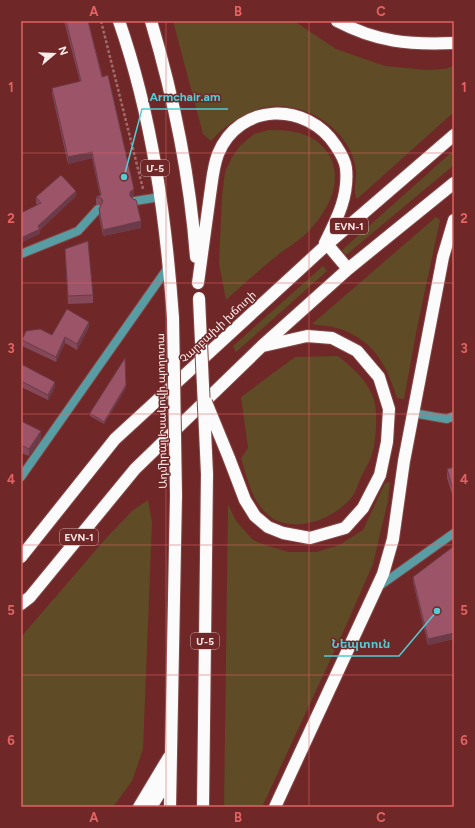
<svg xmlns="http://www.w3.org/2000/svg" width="475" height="828" font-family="Figtree,'Noto Sans Armenian',sans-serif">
<rect width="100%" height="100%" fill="#6f2728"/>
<path fill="#5f4b25" d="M 173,21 L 294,21 L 336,49 L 385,66 L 427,70 L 444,69 L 454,66 L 454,112 L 357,199 C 352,190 357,182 356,172 C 356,166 353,158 351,152 C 336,120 296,99 261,108 C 242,114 224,126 211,141 L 203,134 Z
M 269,130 C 292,130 313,132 328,153 C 345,180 328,211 308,232 C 297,243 281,251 269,262 C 255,274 240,287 226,300 L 219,264 L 222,196 L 225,172 L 232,157 L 240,146 L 254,134 Z
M 454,150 L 454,165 L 346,255 L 342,250 Z
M 436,217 L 440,220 L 417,328 L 404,399 L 397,398 C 387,367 376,343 343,330 C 334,326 322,326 312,324 Z
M 323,266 L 327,271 L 236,352 L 233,346 Z
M 338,356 C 353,368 369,382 374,400 C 378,412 376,439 373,451 C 370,462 363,472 359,482 C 357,487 355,494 351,498 C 332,521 289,536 266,513 C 251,499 247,477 241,458 L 248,448 L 241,397 L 295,357 Z
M 390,482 L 388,501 L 373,564 L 345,628 L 262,807 L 224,807 L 228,504 L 236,521 L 253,540 L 268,546 L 289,552 L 316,552 L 339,545 L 363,530 L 385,483 Z
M 148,500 L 152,522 L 143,749 L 132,781 L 113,807 L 21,807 L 21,637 L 107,537 L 132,511 Z"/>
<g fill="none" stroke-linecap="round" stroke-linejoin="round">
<g stroke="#864747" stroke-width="10">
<path id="lane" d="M 413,413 L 447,419 L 454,416
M 21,477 L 169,266
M 378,587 L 454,533"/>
</g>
<g stroke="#864747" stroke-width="10">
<path id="street" d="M 135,201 L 160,197
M 21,254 L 78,231 L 98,209"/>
</g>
<g stroke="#864747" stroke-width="14">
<path id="highway" d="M 119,21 C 152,116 166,218 173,318
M 151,21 C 174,98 190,177 196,257
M 337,21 C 377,42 409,45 454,43
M 327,244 L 348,269
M 198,283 C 202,254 206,225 210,195 C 212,182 213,167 218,154 C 239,102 307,101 336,146 C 340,152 345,160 346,168 C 349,196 337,219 325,243
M 229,458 L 245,500 L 255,516 L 268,527 L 283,533 L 310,538 L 345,528 L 363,508 L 380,475 L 387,442 L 389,409 L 379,377 L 357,351 L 332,338 L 307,336 L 263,346
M 21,557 L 115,439 L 323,248 L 454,135
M 21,604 L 30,597 L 135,469 L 262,346 L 348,269 L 454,183
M 139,807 L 169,757
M 151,807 L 170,776
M 170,807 L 176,495
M 203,807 L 207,474
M 275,807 L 383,574 L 393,539 L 404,461 L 443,257 L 454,220"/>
</g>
<path stroke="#a16b6b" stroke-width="2.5" stroke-dasharray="3 2" stroke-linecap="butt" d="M 101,21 L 143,189"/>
<use href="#lane" stroke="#589da3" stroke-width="8"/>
<use href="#street" stroke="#589da3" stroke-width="8"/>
<use href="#highway" stroke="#fbfbfb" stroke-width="12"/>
<g stroke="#864747" stroke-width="14" stroke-linecap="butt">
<path id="highway-bridge" d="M 199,298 L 207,474
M 173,318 L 176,495
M 206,402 L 229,458"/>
</g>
<use href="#highway-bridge" stroke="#fbfbfb" stroke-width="12"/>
</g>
<path fill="#854859" d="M 64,21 L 88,21 L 134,196 L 131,198 L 141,228 L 103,236 L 99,216 L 99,209 L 101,205 L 96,204 L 96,197 L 100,195 L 92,158 L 68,164 L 52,94 L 52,88 L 80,82 Z
M 76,196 L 40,230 L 40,234 L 37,205 L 36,203 L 36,197 Z
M 65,249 L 93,295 L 93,303 L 68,304 Z
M 89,327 L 77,350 L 65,343 L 56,362 L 22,346 L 22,340 L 52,335 Z
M 21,364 L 55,387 L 48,400 L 21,387 Z
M 126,388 L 104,424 L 90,416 L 90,413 Z
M 21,421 L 41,439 L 29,456 L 21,453 Z
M 454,467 L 454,493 L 452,494 L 447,478 L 447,469 Z
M 454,546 L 454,639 L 428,645 L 413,582 L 413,577 Z"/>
<path fill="#6c3b49" d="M 92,152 L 92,158 L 68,164 L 68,157 Z
M 134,189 L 134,196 L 130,199 L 130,202 L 130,192 Z
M 76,191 L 76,196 L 40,230 L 40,234 L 21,243 L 21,238 L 38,226 Z
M 141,221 L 141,228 L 103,236 L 103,230 Z
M 89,322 L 89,327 L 77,350 L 77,344 Z
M 65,337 L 65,343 L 56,362 L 56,357 Z
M 55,382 L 55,387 L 48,400 L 48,395 Z
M 126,385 L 126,388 L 104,424 L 104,422 Z
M 41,431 L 41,439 L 29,456 L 29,449 Z
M 454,485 L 454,493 L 452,494 L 452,486 Z
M 454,633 L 454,639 L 428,645 L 428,639 Z"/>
<path fill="#9b5468" stroke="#6c3b49" d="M 66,21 L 88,21 L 102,77 L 108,75 L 134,189 L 130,192 L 130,196 L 133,199 L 136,200 L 141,221 L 103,230 L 99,209 L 103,201 L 101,198 L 96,197 L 101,195 L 92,152 L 68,157 L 52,88 L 81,81 Z
M 61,175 L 76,191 L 38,226 L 40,229 L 21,238 L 21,213 L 41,203 L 36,197 Z
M 88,241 L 93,295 L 68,296 L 65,249 Z
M 67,309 L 89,322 L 77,344 L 65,337 L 56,357 L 22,340 L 26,331 L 40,329 L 52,335 Z
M 125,358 L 126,385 L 104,422 L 90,413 Z
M 21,364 L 55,382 L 48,395 L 21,381 Z
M 21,421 L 41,431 L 29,449 L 21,445 Z
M 454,467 L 454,485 L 452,486 L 447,469 Z
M 454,546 L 454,633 L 428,639 L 413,577 Z"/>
<path fill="none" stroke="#e26362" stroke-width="1" stroke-opacity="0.55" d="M 166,21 L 166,807M 309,21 L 309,807M 21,153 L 454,153M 21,283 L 454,283M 21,414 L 454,414M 21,545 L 454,545M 21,675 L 454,675"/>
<g text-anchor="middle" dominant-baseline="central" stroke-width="3" stroke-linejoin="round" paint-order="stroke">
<g fill="#6f2728" stroke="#d4b1b0" stroke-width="1">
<rect x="141" y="160" width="28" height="16" rx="3"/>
<rect x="330" y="218" width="38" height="16" rx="3"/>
<rect x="60" y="529" width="38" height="16" rx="3"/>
<rect x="191" y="633" width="28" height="16" rx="3"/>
</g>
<g font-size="10" font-weight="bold" fill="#ffecea">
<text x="155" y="168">Մ-5</text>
<text x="349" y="226">EVN-1</text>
<text x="79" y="537">EVN-1</text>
<text x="205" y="641">Մ-5</text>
</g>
<g font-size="11" fill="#ffecea" stroke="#6f2728">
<text transform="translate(218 327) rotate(-43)">Չարբախի խճուղի</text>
<text transform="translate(162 411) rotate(-91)">Ադմիրալ Իսակովի պողոտա</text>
</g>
</g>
<path fill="none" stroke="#52ccd5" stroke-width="1.5" d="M124 177L142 109H228M437 611L399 656H324"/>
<g fill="#52ccd5" stroke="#6f2728" stroke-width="1.5">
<circle cx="124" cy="177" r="4"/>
<circle cx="437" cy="611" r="4"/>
</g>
<g font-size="12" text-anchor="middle" font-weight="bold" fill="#52ccd5" stroke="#6f2728" stroke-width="3" stroke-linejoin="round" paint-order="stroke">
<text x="185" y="101">Armchair.am</text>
<text x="361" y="648">Նեպտուն</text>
</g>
<rect width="475" height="828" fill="none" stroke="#6f2728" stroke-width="44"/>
<g transform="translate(54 54) rotate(71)" stroke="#6f2728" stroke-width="3" paint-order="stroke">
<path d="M0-3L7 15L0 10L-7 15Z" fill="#ffecea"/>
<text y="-6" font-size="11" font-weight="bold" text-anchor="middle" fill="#ffecea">N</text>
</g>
<rect x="22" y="22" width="431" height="784" fill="none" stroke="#e26362" stroke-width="1.5"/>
<g font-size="13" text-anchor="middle" font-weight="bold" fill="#e26362">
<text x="94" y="16">A</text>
<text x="238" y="16">B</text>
<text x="381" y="16">C</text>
<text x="11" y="92">1</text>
<text x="464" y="92">1</text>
<text x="11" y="223">2</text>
<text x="464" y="223">2</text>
<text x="11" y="353">3</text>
<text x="464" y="353">3</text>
<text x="11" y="484">4</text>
<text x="464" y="484">4</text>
<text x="11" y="615">5</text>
<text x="464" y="615">5</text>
<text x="11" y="745">6</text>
<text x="464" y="745">6</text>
<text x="94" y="822">A</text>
<text x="238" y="822">B</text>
<text x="381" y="822">C</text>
</g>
</svg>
